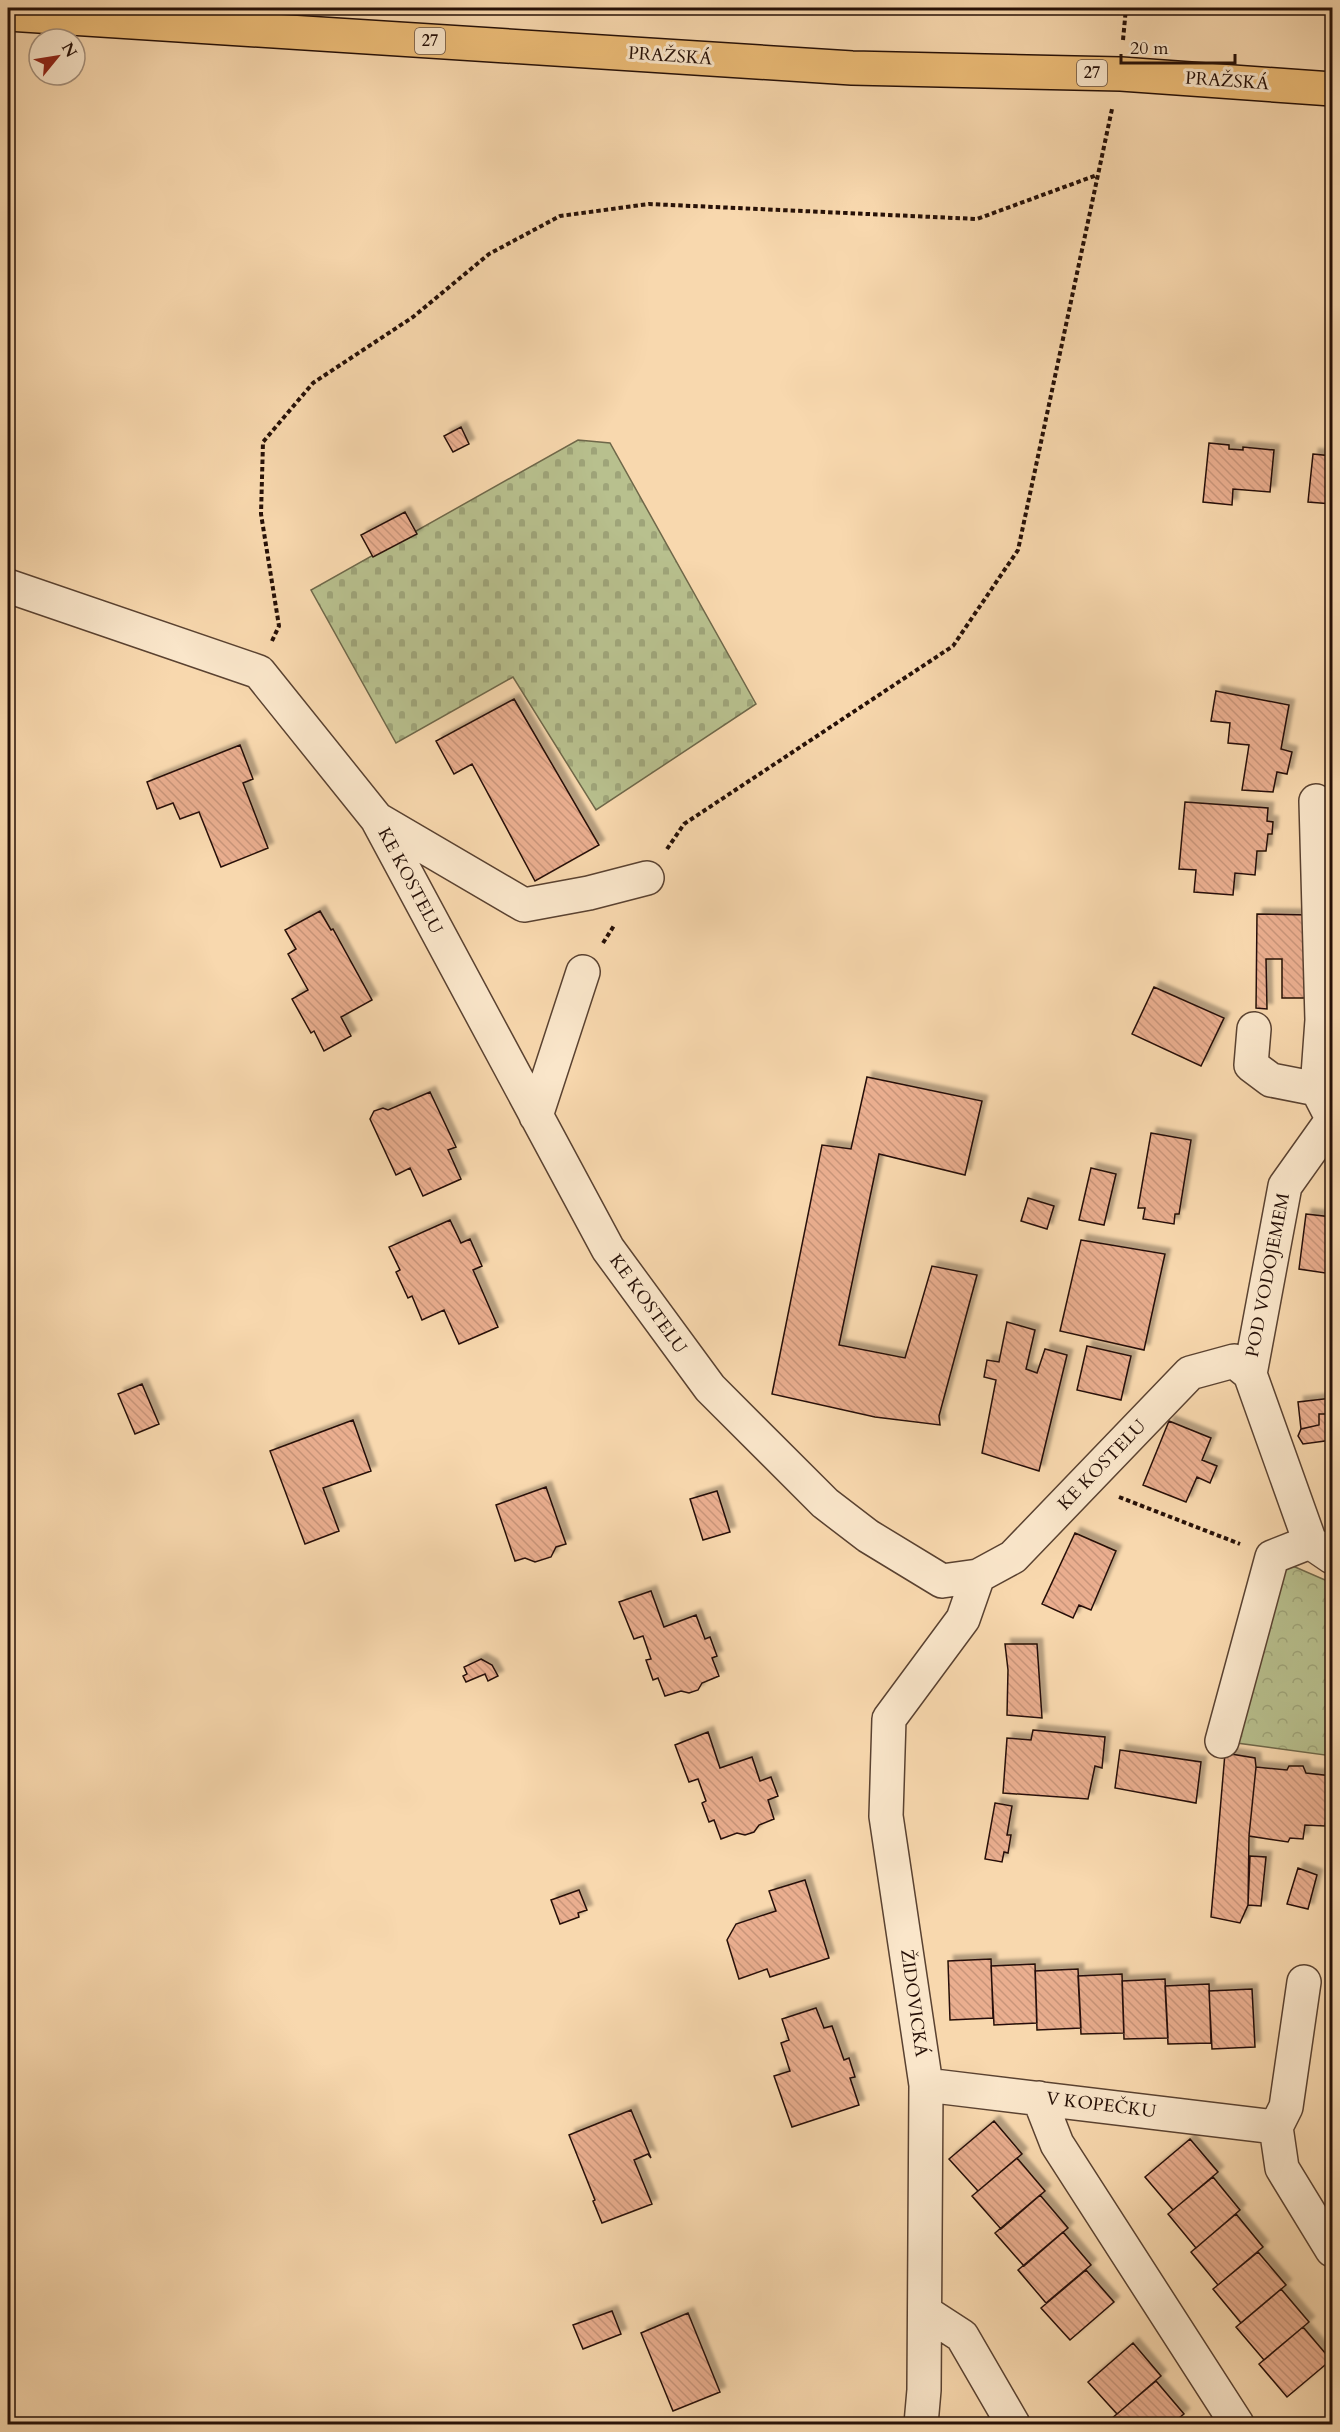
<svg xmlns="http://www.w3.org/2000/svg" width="1340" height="2432" font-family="Cardo,serif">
<defs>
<pattern id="forest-crowns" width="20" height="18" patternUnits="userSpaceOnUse" patternTransform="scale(1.5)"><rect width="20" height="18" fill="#b8c08e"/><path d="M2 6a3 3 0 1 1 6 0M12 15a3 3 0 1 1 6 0" fill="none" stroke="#9ea479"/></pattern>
<pattern id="cemetery-stones" width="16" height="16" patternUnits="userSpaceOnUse" patternTransform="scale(1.5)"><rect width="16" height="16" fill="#b8c08e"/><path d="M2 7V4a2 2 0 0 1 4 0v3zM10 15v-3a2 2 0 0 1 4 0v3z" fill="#9ea479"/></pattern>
<pattern id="building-back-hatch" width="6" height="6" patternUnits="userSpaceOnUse" patternTransform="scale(1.5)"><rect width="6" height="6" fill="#eaae8f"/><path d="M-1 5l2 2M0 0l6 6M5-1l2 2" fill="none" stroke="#c9957a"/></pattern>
<filter id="shadow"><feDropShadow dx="5.5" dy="-5.5" stdDeviation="1.5" flood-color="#0004"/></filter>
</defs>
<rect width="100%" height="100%" fill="#f8d8ae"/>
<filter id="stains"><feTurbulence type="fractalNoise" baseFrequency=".00333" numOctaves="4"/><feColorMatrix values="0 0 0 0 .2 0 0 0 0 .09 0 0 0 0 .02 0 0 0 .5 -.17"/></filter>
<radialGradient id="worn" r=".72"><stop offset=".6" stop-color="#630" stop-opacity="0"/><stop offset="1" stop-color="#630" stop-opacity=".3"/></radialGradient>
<path fill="url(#forest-crowns)" stroke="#6f684a" stroke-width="1.5" d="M 1272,1557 L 1332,1583 L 1332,1756 L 1222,1741 Z"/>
<path fill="url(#cemetery-stones)" stroke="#6f684a" stroke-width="1.5" d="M 578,440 L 610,443 L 756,704 L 596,810 L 513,677 L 396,743 L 311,590 Z"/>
<path fill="url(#building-back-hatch)" stroke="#261007" stroke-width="1.5" filter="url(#shadow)" d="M 461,427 L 469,444 L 453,452 L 444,436 Z
M 1209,443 L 1229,445 L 1229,449 L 1243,450 L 1243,447 L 1274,450 L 1270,492 L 1233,489 L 1232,505 L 1203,502 Z
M 1313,454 L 1332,456 L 1332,504 L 1308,502 Z
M 405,512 L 417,534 L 373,557 L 361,535 Z
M 1216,691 L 1289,705 L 1281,749 L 1292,752 L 1287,774 L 1277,772 L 1273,792 L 1242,790 L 1249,745 L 1228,743 L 1230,723 L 1211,721 Z
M 514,699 L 599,845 L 535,881 L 472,764 L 454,774 L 436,741 Z
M 240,745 L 253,779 L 243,783 L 268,848 L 221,867 L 199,812 L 180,819 L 173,803 L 157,809 L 147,782 Z
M 1185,802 L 1268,808 L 1267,821 L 1273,822 L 1272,834 L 1268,834 L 1266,851 L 1257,851 L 1255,875 L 1235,873 L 1233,895 L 1194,892 L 1196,870 L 1179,869 Z
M 320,911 L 331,930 L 333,929 L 372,1000 L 341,1017 L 351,1036 L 324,1051 L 314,1031 L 311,1033 L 292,999 L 308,990 L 288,954 L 296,949 L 285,930 Z
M 1257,914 L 1310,915 L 1313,998 L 1282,998 L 1282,959 L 1266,959 L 1267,1009 L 1256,1008 Z
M 1154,987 L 1224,1018 L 1201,1066 L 1132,1034 Z
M 867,1077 L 982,1101 L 965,1175 L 879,1154 L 839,1345 L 905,1358 L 932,1266 L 977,1275 L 939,1416 L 940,1425 L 875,1417 L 772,1394 L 822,1145 L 851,1149 Z
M 430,1092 L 456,1147 L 448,1150 L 461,1179 L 423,1196 L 410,1168 L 396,1175 L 370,1119 L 374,1111 L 383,1108 L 388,1110 Z
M 1151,1133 L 1191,1140 L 1179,1214 L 1175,1214 L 1174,1224 L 1143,1219 L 1145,1208 L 1138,1208 Z
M 1091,1168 L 1116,1174 L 1104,1225 L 1079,1220 Z
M 1028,1198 L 1054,1206 L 1047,1229 L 1021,1221 Z
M 1306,1214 L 1332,1217 L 1332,1274 L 1299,1269 Z
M 450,1220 L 461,1243 L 470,1239 L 482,1266 L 473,1270 L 498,1327 L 459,1344 L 444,1310 L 422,1320 L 412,1296 L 408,1298 L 396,1272 L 400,1270 L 389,1247 Z
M 1081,1240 L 1165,1254 L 1144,1350 L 1060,1331 Z
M 1007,1322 L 1035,1330 L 1026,1369 L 1037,1373 L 1045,1349 L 1067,1355 L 1039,1471 L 982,1453 L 996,1380 L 984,1377 L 987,1360 L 999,1362 Z
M 1087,1346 L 1131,1356 L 1121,1400 L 1077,1390 Z
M 142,1384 L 159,1424 L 135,1434 L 118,1394 Z
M 1332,1398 L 1332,1414 L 1319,1414 L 1319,1425 L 1301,1429 L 1298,1402 Z
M 1319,1414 L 1332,1414 L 1332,1440 L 1303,1444 L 1298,1436 L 1301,1429 L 1319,1425 Z
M 353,1420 L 371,1471 L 323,1488 L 339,1531 L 305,1544 L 270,1451 Z
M 1169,1421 L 1211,1438 L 1202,1460 L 1217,1466 L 1210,1483 L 1197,1477 L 1186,1502 L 1143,1485 Z
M 546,1487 L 566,1544 L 556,1547 L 551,1557 L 535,1562 L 525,1558 L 515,1561 L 496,1505 Z
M 717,1491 L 730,1532 L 703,1540 L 690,1499 Z
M 1075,1533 L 1116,1551 L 1091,1610 L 1079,1605 L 1073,1618 L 1042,1604 Z
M 651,1591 L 664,1627 L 696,1615 L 705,1639 L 710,1637 L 717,1656 L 712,1658 L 719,1676 L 702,1683 L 698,1690 L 689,1693 L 681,1691 L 665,1696 L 658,1678 L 653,1680 L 646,1660 L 651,1659 L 643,1636 L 634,1639 L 619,1602 Z
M 1005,1644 L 1037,1644 L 1042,1718 L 1007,1715 L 1008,1670 Z
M 481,1659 L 492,1665 L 498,1676 L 488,1681 L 485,1674 L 466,1682 L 463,1676 L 467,1674 L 464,1667 Z
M 1033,1730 L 1105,1737 L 1102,1768 L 1095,1766 L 1088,1799 L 1003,1793 L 1007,1738 L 1031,1740 Z
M 708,1732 L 720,1768 L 752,1757 L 760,1781 L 771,1777 L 778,1796 L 768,1800 L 774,1819 L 759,1825 L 754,1832 L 745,1835 L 737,1833 L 721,1839 L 714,1820 L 709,1822 L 702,1803 L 706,1801 L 698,1779 L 689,1782 L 675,1745 Z
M 1120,1750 L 1201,1762 L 1196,1803 L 1115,1788 Z
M 1225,1753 L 1255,1758 L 1256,1767 L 1249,1836 L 1248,1905 L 1240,1923 L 1211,1917 Z
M 1289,1766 L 1303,1766 L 1306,1773 L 1332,1776 L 1325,1826 L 1305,1825 L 1303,1839 L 1290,1838 L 1288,1842 L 1249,1836 L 1256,1767 L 1287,1770 Z
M 995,1803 L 1012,1806 L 1007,1835 L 1011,1835 L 1008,1853 L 1004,1852 L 1002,1862 L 985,1859 Z
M 1250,1856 L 1266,1857 L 1261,1906 L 1248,1905 Z
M 1298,1868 L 1317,1875 L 1308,1909 L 1287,1904 Z
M 805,1880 L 829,1958 L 770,1977 L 767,1969 L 739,1979 L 727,1940 L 736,1924 L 776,1911 L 769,1891 Z
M 579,1890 L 587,1910 L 578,1913 L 579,1917 L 560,1924 L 551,1900 Z
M 991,1959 L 993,2018 L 950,2020 L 948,1961 Z
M 1035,1964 L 1037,2023 L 994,2025 L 991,1966 Z
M 1078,1969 L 1081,2028 L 1037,2030 L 1035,1971 Z
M 1122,1974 L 1124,2033 L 1081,2034 L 1078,1976 Z
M 1165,1979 L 1168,2038 L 1124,2039 L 1122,1981 Z
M 1209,1984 L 1211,2043 L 1168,2044 L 1165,1986 Z
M 1252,1989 L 1255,2047 L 1212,2049 L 1209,1991 Z
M 816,2008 L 824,2028 L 832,2026 L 844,2060 L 849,2058 L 855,2077 L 850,2078 L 859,2105 L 792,2127 L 774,2076 L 790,2071 L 781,2043 L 789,2040 L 782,2019 Z
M 631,2110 L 651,2158 L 648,2154 L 634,2160 L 652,2204 L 602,2223 L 593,2201 L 595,2200 L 569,2135 Z
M 994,2121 L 1022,2154 L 978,2191 L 949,2159 Z
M 1190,2139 L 1218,2172 L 1173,2210 L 1145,2177 Z
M 1017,2158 L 1045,2191 L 1001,2229 L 972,2196 Z
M 1213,2177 L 1240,2210 L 1196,2248 L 1168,2214 Z
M 1040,2195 L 1068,2228 L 1024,2266 L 995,2233 Z
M 1236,2214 L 1263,2247 L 1218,2285 L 1191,2252 Z
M 1063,2232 L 1091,2265 L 1046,2303 L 1018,2270 Z
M 1258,2252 L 1286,2285 L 1241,2323 L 1213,2289 Z
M 1086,2270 L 1114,2302 L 1070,2340 L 1041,2308 Z
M 1281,2289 L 1309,2322 L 1264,2360 L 1236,2327 Z
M 612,2311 L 621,2334 L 583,2349 L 573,2325 Z
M 688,2313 L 720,2392 L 673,2411 L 641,2333 Z
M 1303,2327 L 1331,2360 L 1287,2397 L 1259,2364 Z
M 1133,2343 L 1161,2376 L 1117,2414 L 1088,2382 Z
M 1156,2381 L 1184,2414 L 1171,2424 L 1116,2424 L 1111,2419 Z"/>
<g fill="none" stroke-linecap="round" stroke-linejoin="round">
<g stroke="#5a4231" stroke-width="36">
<path id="minor" d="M 8,586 L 259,672 L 377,819 L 608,1249 L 710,1388 L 825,1503 L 868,1536 L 942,1581 L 978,1576 L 1013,1557 L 1190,1373 L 1234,1361 L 1250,1374 L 1310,1542 L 1332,1557
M 1316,801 L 1322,1020 L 1317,1089 L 1332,1118
M 377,819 L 524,905 L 589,893 L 647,878
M 1254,1029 L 1251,1065 L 1271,1080 L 1317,1089
M 536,1116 L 583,972
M 1250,1374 L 1285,1186 L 1332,1120
M 1222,1741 L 1272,1557 L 1310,1542
M 1304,1982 L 1286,2107 L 1276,2127 L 1282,2168 L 1332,2250
M 926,2085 L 1276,2127
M 1039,2098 L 1057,2144 L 1237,2424
M 925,2312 L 962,2336 L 1013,2424
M 921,2424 L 924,2390 L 926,2085 L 886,1816 L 889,1719 L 963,1619 L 978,1576"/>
</g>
<g stroke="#261007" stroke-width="36">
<path id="primary" d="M 8,14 L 852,68 L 1121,74 L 1332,89"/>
</g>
<path stroke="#261007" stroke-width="4" stroke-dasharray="4.5 3" stroke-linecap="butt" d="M 1123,40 L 1126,8
M 272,641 L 279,626 L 261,514 L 263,442 L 313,383 L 413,317 L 489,254 L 560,216 L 649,204 L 977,219 L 1097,175
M 667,849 L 684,824 L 953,646 L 1018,550 L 1112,109
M 603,943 L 615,924
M 1119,1497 L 1240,1544"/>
<use href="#minor" stroke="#fae6ca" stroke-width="33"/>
<use href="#primary" stroke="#ecbc77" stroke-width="33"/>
</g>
<g text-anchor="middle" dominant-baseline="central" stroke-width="6" stroke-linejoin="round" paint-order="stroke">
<g fill="#fae6ca" stroke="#665042" stroke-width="1.5">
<rect x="415" y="28" width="30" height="26" rx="4.5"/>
<rect x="1077" y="60" width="30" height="26" rx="4.5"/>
</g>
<g font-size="16" font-weight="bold" fill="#261007">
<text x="430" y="41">27</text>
<text x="1092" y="73">27</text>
</g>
<g font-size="18" fill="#261007" stroke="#fae6ca">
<text transform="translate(670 56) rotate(4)">PRAŽSKÁ</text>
<text transform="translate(1227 81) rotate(4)">PRAŽSKÁ</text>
<text transform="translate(410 881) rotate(62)">KE KOSTELU</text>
<text transform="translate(1268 1275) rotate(-79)">POD VODOJEMEM</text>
<text transform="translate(648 1304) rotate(54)">KE KOSTELU</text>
<text transform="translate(1102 1465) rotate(-46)">KE KOSTELU</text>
<text transform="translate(914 2003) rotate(82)">ŽIDOVICKÁ</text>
<text transform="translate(1101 2105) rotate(7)">V KOPEČKU</text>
</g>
</g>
<rect width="1340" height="2432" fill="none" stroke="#f8d8ae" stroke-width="30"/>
<rect x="9" y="9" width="1322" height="2414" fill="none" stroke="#261007" stroke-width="3"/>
<rect x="15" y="15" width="1310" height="2402" fill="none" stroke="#261007" stroke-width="1.5"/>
<g transform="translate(57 57) rotate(60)"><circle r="28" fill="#fae6ca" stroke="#a5907c" stroke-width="1.5"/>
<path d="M0-4.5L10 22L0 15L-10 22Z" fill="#8f2418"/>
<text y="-9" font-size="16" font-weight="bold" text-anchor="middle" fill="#261007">N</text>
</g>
<path d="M1121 54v9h114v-9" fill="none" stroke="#261007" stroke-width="3"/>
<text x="1130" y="54" font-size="18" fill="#261007" stroke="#fae6ca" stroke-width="4.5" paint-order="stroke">20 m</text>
<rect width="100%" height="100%" filter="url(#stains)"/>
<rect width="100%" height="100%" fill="url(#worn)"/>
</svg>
